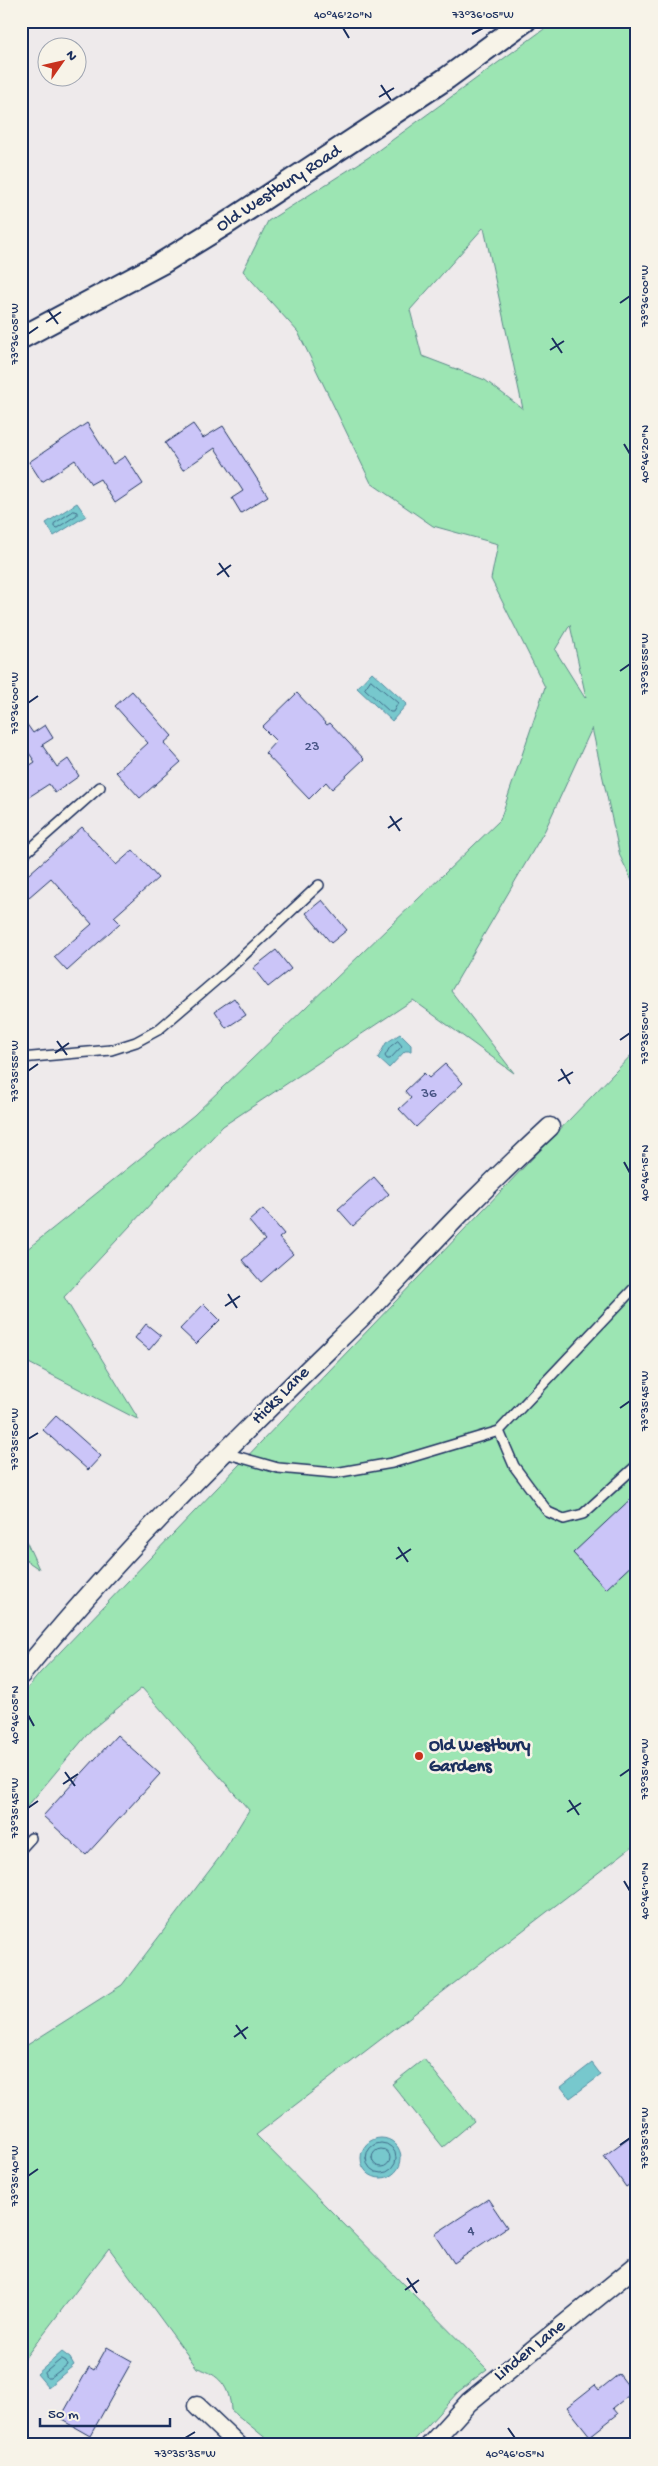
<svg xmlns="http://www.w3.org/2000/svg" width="658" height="2466" font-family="'Gochi Hand',sans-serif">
<rect width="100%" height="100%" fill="#eeeaeb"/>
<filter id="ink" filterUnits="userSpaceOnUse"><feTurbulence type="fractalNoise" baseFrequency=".02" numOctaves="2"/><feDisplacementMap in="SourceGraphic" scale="10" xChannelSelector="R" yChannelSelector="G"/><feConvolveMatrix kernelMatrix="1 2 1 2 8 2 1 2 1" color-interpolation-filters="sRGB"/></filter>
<g filter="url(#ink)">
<path fill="#9ce5b3" stroke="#5c8a88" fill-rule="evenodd" d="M 555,21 L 637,21 L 637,891 L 620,856 L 592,728 L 545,830 L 451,991 L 514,1073 L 413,1000 L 223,1126 L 64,1297 L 139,1420 L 21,1359 L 21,1254 L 194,1115 L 500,820 L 545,687 L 491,579 L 498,544 L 433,526 L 371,483 L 298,332 L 243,271 L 268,221 L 369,157 ZM 483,228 L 484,228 L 523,409 L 485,380 L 422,356 L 410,310 ZM 570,625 L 586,697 L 585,698 L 555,650 Z
M 637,1049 L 637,1843 L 256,2135 L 487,2369 L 458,2392 L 410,2445 L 274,2445 L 231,2410 C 230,2387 219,2374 197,2368 L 109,2248 L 21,2363 L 21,2049 L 122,1985 L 222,1854 L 249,1810 L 142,1688 L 91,1730 L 21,1814 L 21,1696 L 40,1673 Z
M 21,1530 L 39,1569 L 21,1557 Z
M 424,2059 L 474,2121 L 443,2147 L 392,2084 Z"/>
<path fill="#77c8cd" stroke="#528ba1" d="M 77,503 L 86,516 L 54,536 L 46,523 Z
M 372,672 L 407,704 L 392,721 L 357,688 Z
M 400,1034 L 411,1045 L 411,1051 L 405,1051 L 389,1068 L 378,1058 L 386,1043 Z
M 592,2063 L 601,2075 L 570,2098 L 561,2087 Z
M361 2158a20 20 0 1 1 40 0a20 20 0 1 1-40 0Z
M 62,2352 L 70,2358 L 74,2365 L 48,2387 L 37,2374 Z"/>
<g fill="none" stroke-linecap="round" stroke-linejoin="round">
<path stroke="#406c8a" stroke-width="1" d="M 74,511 L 77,512 L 77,515 L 57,528 L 54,527 L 54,524 Z
M 371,680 L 398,703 L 393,712 L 390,712 L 365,689 Z
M 398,1041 L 402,1046 L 390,1059 L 387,1059 L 385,1056 L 390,1047 Z
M366 2158a15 15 0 1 1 30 0a15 15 0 1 1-30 0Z
M372 2158a9 9 0 1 1 18 0a9 9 0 1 1-18 0Z
M 62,2359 L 66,2361 L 67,2365 L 50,2378 L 47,2378 L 45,2373 Z"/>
</g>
<path fill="#cbc5f8" stroke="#1b2f5e" d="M 87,423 L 113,464 L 125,456 L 143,484 L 115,503 L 100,479 L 91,484 L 75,460 L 42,482 L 29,462 Z
M 193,424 L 203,438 L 223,426 L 268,496 L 241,513 L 232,498 L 243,491 L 215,448 L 183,470 L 165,443 Z
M 132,691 L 172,736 L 164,743 L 181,762 L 140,798 L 116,772 L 148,743 L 115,706 Z
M 297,693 L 327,725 L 330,723 L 364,759 L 332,789 L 326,782 L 309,799 L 265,753 L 276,741 L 262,727 Z
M 21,716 L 33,733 L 45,725 L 53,738 L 42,745 L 57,767 L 68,759 L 79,776 L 55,793 L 49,784 L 21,802 L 21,771 L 35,762 L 21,741 Z
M 82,827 L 116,865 L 133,850 L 158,878 L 114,917 L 120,923 L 67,971 L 54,957 L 92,924 L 51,878 L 21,904 L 21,881 Z
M 322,900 L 347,930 L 331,943 L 306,913 Z
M 276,950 L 291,969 L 268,987 L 253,968 Z
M 234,998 L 246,1015 L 226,1028 L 215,1011 Z
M 445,1064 L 463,1083 L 416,1127 L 399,1109 L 411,1098 L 405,1091 L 424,1073 L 429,1078 Z
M 374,1177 L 389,1194 L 353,1226 L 338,1209 Z
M 263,1209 L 284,1234 L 279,1238 L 293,1254 L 261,1282 L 242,1260 L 265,1240 L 249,1221 Z
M 204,1304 L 220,1320 L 196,1344 L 180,1329 Z
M 146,1324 L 161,1336 L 149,1350 L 135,1338 Z
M 56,1416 L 101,1456 L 88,1470 L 43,1430 Z
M 637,1493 L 637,1560 L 606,1589 L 573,1553 Z
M 117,1735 L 160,1774 L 86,1855 L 43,1816 Z
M 631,2136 L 637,2144 L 637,2179 L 626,2187 L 604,2156 Z
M 488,2199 L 507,2227 L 454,2263 L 435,2234 Z
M 107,2347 L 132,2361 L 90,2436 L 60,2419 L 89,2367 L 94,2370 Z
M 619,2374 L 633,2392 L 613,2408 L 618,2414 L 590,2436 L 567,2407 L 595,2385 L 599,2390 Z"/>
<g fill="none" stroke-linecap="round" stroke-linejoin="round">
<g stroke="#1b2f5e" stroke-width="12">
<path id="service" d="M 21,857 L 100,787
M 21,1058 L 111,1050 L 136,1042 L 158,1030 L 229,969 L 319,885
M 499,1431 L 514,1466 L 548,1512 L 564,1519 L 583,1514 L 637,1465
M 225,1453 L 278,1468 L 335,1473 L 392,1463 L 499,1431 L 637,1285
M 21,1849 L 31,1838"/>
</g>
<g stroke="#1b2f5e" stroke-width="21">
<path id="minor" d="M 21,1675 C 123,1548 242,1434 359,1320 C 397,1282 432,1242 470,1204 C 496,1178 523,1152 550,1127
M 197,2406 L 238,2445
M 430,2445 L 469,2402 L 637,2265"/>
</g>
<g stroke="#1b2f5e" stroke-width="25">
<path id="tertiary" d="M 21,338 L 162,263 L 227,223 L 447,78 L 525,21"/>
</g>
<use href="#service" stroke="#f7f3e8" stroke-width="9"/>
<use href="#minor" stroke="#f7f3e8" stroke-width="18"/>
<use href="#tertiary" stroke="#f7f3e8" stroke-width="21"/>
</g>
</g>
<path fill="none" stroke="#1b2f5e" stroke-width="2" d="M 343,28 L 349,38M 472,34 L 483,28M 381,85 L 391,100M 379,97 L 394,88M 620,303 L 630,296M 48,310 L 58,324M 46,322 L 61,312M 28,334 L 38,327M 552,338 L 562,353M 550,350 L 564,341M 624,444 L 630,454M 219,563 L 229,577M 217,575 L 231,565M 620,671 L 630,664M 28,703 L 38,696M 390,816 L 400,831M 388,828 L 402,818M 620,1040 L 630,1033M 57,1041 L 67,1055M 55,1053 L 69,1043M 561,1069 L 570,1084M 28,1071 L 38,1064M 558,1081 L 573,1072M 624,1162 L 630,1173M 228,1294 L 237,1308M 225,1306 L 240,1296M 620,1408 L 630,1401M 28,1439 L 38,1433M 398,1547 L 408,1562M 396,1559 L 411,1549M 28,1715 L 34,1726M 65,1772 L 75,1786M 620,1776 L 630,1769M 63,1784 L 78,1774M 569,1800 L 579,1815M 28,1808 L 38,1801M 567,1812 L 581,1803M 624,1881 L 630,1891M 236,2025 L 246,2039M 234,2037 L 248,2027M 620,2145 L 630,2138M 28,2176 L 38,2169M 407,2278 L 417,2293M 405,2290 L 419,2280M 508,2428 L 515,2438M 185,2438 L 195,2432"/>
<circle fill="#c8321e" stroke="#f7f3e8" stroke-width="2" cx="419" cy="1756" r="5"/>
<g text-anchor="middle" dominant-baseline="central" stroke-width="5" stroke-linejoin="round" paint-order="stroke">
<g font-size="15" fill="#475484">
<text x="312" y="747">23</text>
<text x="429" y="1094">36</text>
<text x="471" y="2231">4</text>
</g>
<g font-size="18" fill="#1b2f5e" stroke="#f7f3e8">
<text transform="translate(279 189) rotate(-33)">Old Westbury Road</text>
<text transform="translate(281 1396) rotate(-45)">Hicks Lane</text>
<text transform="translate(530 2351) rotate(-39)">Linden Lane</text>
</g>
<g font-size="18" font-weight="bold" fill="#1b2f5e" stroke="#f7f3e8" text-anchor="start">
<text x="429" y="1746">Old Westbury<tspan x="429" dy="21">Gardens</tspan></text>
</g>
</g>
<rect width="658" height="2466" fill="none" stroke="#f7f3e8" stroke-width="55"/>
<g transform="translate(62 62) rotate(56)"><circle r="24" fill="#f7f3e8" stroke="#9fa5b1"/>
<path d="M0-4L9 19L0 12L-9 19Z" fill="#c8321e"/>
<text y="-8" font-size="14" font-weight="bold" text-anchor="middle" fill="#1b2f5e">N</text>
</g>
<path d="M40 2418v8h130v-8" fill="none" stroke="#1b2f5e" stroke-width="2.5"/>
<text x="48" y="2418" font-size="15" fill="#1b2f5e" stroke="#f7f3e8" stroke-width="4" paint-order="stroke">50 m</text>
<rect x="28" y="28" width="602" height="2410" fill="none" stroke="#1b2f5e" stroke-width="2"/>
<g font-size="12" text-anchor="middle" fill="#1b2f5e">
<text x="343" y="18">40°46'20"N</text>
<text x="483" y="18">73°36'05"W</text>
<text transform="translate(644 296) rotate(-90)" y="4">73°36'00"W</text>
<text transform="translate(14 334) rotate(-90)" y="4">73°36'05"W</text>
<text transform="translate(644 454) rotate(-90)" y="4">40°46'20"N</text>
<text transform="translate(644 664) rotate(-90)" y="4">73°35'55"W</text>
<text transform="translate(14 703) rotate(-90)" y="4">73°36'00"W</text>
<text transform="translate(644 1033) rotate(-90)" y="4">73°35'50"W</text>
<text transform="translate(14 1071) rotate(-90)" y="4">73°35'55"W</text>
<text transform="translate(644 1173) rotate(-90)" y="4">40°46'15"N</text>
<text transform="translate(644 1401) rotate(-90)" y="4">73°35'45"W</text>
<text transform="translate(14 1439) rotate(-90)" y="4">73°35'50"W</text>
<text transform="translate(14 1715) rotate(-90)" y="4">40°46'05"N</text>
<text transform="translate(644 1769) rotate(-90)" y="4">73°35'40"W</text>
<text transform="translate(14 1808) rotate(-90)" y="4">73°35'45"W</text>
<text transform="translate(644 1891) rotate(-90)" y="4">40°46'10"N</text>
<text transform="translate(644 2138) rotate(-90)" y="4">73°35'35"W</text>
<text transform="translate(14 2176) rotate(-90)" y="4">73°35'40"W</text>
<text x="185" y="2457">73°35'35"W</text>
<text x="515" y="2457">40°46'05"N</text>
</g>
</svg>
